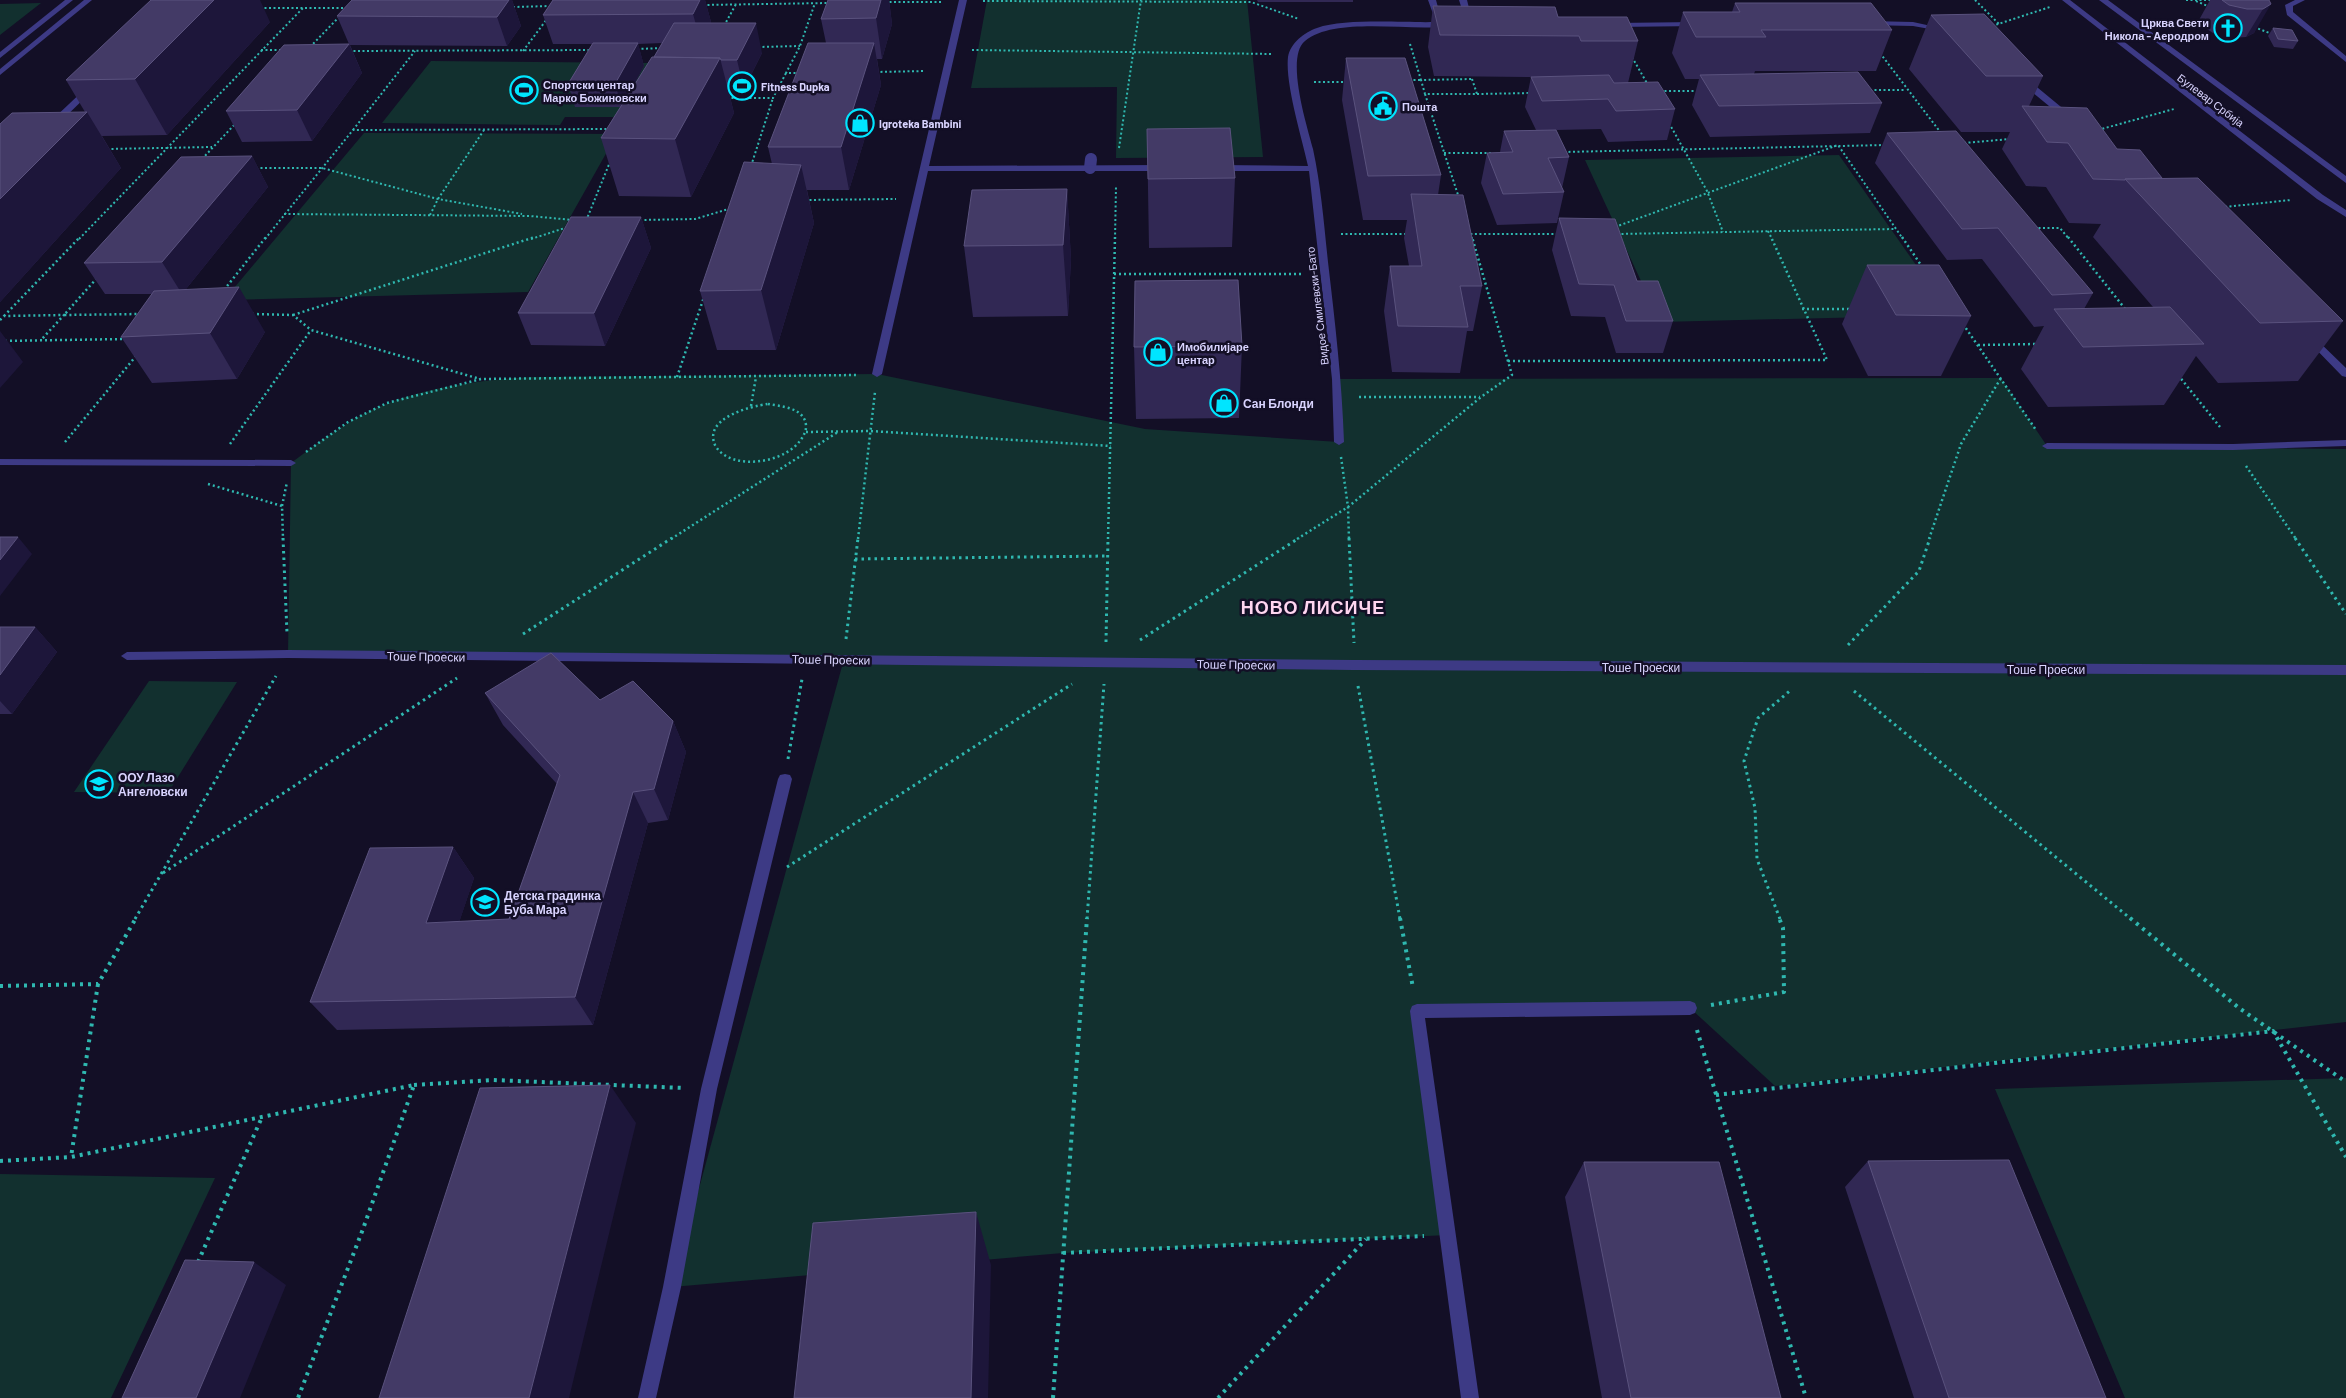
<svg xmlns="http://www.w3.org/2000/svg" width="2346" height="1398" font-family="Barlow,sans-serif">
<rect width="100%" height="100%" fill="#130f26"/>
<path fill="#12302f" d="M 987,0 L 1247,0 L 1263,157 L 1116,158 L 1117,87 L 971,88 Z
M 41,3 L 0,35 L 0,4 Z
M 431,61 L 654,63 L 623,117 L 565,117 L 560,125 L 382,123 Z
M 364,133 L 617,134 L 528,292 L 224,300 Z
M 1839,155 L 1951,315 L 1660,322 L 1585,160 Z
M 877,374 L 1145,429 L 1339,442 L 1337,379 L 2001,378 L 2047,446 L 2346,449 L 2346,1022 L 1775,1086 L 1690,1008 L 1417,1011 L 1448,1235 L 1063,1253 L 672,1287 L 844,659 L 288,654 L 291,463 C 310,449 328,435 348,423 C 400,390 472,380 532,377 Z
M 149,681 L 237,682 L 168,793 L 74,792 Z
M 2346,1078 L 2346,1398 L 2125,1398 L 1995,1089 Z
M 0,1174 L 215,1178 L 111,1398 L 0,1398 Z"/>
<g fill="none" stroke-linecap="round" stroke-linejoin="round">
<path stroke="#2fb8b0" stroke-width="2" stroke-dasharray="2 2.5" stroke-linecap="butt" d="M 1975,0 L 1999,24
M 2186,0 L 2210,0
M 983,1 L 1251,2 L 1299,19
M 2196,1 L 2210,7
M 885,2 L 941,2
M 703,5 L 829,3
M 513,7 L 551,6
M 260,8 L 346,8
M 724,26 L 736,4
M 1992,26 L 2050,7
M 2254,27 L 2272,34
M 1410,44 L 1421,80
M 310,47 L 340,16
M 758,47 L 800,46
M 637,49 L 663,48
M 261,50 L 283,50
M 972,50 L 1273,54
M 349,51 L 593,50
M 523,51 L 547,19
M 1880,53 L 1941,133
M 1632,57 L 1648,85
M 876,72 L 925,71
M 800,73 L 786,73 L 800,46 L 815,3
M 1472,79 L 1477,94 L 1425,94 L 1421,80 Z
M 1409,80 L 1421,80
M 1314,82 L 1345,82
M 1870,90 L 1906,90
M 1660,91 L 1699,91
M 1425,94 L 1459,198
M 1477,94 L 1531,93
M 727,98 L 773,98 L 786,73
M 1669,123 L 1707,191 L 1723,232
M 353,130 L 415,51
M 2098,130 L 2174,109
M 1964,143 L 2010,139
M 1119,148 L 1141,0
M 107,149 L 212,147
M 1564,152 L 1886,145
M 1444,153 L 1491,153
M 202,159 L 236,123
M 751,166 L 773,98
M 256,168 L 322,168 L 438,199 L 522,214
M 805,200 L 896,199
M 2225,207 L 2291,200
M 284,214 L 530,216 L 573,220
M 430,215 L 438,199 L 484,130
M 640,220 L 695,219 L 732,208
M 586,221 L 610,162
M 1615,227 L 1838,145 L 1903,239
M 2034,228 L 2060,228 L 2069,239
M 1768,231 L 1772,239
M 1341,234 L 1409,234
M 1617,234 L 1894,229
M 79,239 L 303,8
M 265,239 L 353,130 L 609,129
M 531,239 L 568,227
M 1115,239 L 1116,186
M 1472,239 L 1471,234 L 1558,234"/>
<path stroke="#2fb8b0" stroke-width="2.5" stroke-dasharray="2 3" stroke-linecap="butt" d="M 1902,237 L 1923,268
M 2068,237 L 2126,310
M 1114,274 L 1304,274
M 97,278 L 64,315 L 140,314
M 224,290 L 266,237
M 1802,309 L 1851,309
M 252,314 L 293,315 L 311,330 L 480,379
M 293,315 L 535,237
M 4,316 L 80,237
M 0,320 L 4,316 L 64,315 L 41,340
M 1963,324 L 2036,430
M 0,341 L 125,339
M 1978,345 L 2037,344
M 1508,361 L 1827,360 L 1771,237
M 2178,375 L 2220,427
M 677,377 L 704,297
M 1359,397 L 1480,397
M 768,404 C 779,406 796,407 803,417 C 806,421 807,427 805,432 C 796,456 760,466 736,460 C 728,458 719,453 715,445 C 703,418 751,406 768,404 Z
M 751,406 L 756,377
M 806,432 L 870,431 L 1111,446
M 65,442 L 136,356
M 230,444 L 311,330
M 306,452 L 348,422 L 387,403 L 481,379 L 856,375
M 1341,457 L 1348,507 L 1349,539
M 2246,466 L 2296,539
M 208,484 L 282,506 L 283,539
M 282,506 L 287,482
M 671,539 L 838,432
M 858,539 L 875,392
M 1108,539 L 1115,237
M 1297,539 L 1348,507 L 1481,397 L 1512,375 L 1472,237
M 1929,539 L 1961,444 L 2001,378"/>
<path stroke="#2fb8b0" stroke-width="3" stroke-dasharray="2.5 4" stroke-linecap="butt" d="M 283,538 L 287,633
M 1349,538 L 1354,643
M 2295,538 L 2346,614
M 855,559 L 1108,556
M 523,634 L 672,538
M 846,639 L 858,538
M 1140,640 L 1299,538
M 1106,642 L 1108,538
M 1848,645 L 1919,571 L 1930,538
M 1358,686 L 1400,919
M 1854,691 L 2131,919
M 788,759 L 802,679
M 787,867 L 1072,684
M 163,873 L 457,678
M 135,919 L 276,676
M 1087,919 L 1104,684
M 1780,919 L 1757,859 L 1755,808 L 1744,761 L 1758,718 L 1792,689"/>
<path stroke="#2fb8b0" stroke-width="4" stroke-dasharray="3 5" stroke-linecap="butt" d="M 1400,918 L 1413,988
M 2130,918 L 2239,1008 L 2346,1082
M 98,984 L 71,1157 L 414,1085 L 363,1229 L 298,1398
M 0,986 L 98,984 L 136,918
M 1711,1005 L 1784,992 L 1783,928 L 1779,918
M 1697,1030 L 1806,1398
M 414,1085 L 493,1080 L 684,1088
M 1716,1095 L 2273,1031 L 2346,1157
M 0,1161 L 71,1157
M 1063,1253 L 1424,1236
M 198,1262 L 262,1117
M 1053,1398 L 1087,918
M 1218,1398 L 1366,1239"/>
<path stroke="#3d3a85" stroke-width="12" d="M 1090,168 L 1091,159"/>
<path fill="#3d3a85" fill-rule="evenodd" d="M 288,650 L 1354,660 L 2346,665 L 2346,675 L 1354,670 L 288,658 L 127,660 L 121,656 L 127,652 Z"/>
<path fill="#3d3a85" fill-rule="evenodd" d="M 959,0 L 967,0 L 929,166 L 1164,165 L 1168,168 L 1164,171 L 928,171 L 882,374 L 877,377 L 872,374 Z
M 1428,0 L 1436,0 L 1442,22 L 1450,22 L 1450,26 C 1410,32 1336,16 1305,41 C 1285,57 1307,126 1313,149 C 1321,186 1324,224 1328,262 C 1335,322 1342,381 1344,442 L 1339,445 L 1334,442 L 1332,379 L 1309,171 L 1217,171 L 1213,168 L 1217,165 L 1308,166 C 1302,138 1285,84 1288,57 C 1290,43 1305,32 1317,28 C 1345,18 1405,23 1436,22 Z
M 1459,0 L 1467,0 L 1473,24 L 1466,22 Z
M 2295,0 L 2305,0 L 2293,6 L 2293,12 L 2346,56 L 2346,62 L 2287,15 L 2285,5 Z
M 1869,21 L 1913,22 L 1945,29 L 1941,31 L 1913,26 L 1866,25 L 1865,23 Z
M 1697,22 L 1701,24 L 1700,26 L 1614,27 L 1610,25 L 1614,23 Z
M 2020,78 L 2026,78 L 2072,116 L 2072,120 L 2066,120 L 2020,82 Z
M 87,87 L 94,89 L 57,125 L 51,125 L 51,121 Z
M 2311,336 L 2314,337 L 2346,368 L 2346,377 L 2342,376 L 2308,341 L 2308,337 Z
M 2346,440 L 2346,446 L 2233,450 L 2047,449 L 2042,446 L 2047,443 L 2233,444 Z
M 0,459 L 291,460 L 296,463 L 291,466 L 0,465 Z
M 785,774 L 790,775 L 792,779 L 717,1089 L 681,1287 L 656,1398 L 638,1398 L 663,1287 L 701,1089 L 778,779 L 780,775 Z
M 1690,1001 L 1695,1003 L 1697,1008 L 1695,1013 L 1690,1015 L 1425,1018 L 1479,1398 L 1461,1398 L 1410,1011 L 1412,1006 L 1417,1004 Z"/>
<path fill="#3d3a85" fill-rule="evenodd" d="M 65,0 L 73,0 L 0,58 L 0,52 Z
M 84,0 L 92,0 L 0,75 L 0,69 Z
M 2062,0 L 2070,0 L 2323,195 L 2346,210 L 2346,217 L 2317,199 Z
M 2099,0 L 2108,0 L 2346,176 L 2346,183 Z"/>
</g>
<path fill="#312854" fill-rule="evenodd" d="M 352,0 L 512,0 L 521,26 L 507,46 L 350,45 L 362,73 L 312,141 L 242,142 L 226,111 L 349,44 L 337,16 Z
M 553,0 L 705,0 L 711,22 L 710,23 L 762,53 L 744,89 L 728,89 L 734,113 L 691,197 L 619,196 L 601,138 L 620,107 L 575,107 L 568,84 L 592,44 L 553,44 L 543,15 ZM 662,43 L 654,57 L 631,90 L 644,66 L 638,44 Z
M 828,0 L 889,0 L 892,24 L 882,59 L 877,59 L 881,85 L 849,190 L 807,190 L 814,223 L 776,350 L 717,350 L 700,291 L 772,164 L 768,147 L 826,43 L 821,19 Z
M 1257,0 L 1353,0 L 1353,2 L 1258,2 Z
M 2210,0 L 2269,0 L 2254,33 L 2246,37 L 2231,38 L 2213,33 L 2198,23 L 2199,20 Z
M 1735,3 L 1892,30 L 1876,71 L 1755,71 L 1754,74 L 1882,103 L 1870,133 L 1710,137 L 1692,105 L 1699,79 L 1685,79 L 1672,53 L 1683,12 L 1732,12 Z
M 1433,6 L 1558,17 L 1638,41 L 1628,83 L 1675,109 L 1667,140 L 1608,142 L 1601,129 L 1556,130 L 1569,157 L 1562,188 L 1564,192 L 1557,223 L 1497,225 L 1481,183 L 1487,153 L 1500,152 L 1504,131 L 1536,130 L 1525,107 L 1531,77 L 1434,76 L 1428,47 Z
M 1931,15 L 2043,76 L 2029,106 L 2117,149 L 2162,178 L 2343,321 L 2298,381 L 2218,383 L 2196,356 L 2164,405 L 2048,407 L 2021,369 L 2044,326 L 2034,327 L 1982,259 L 1947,260 L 1875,163 L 1887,133 L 2093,293 L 2084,309 L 2153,307 L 2093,237 L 2101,224 L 2069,223 L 2046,187 L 2026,186 L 2002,149 L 2010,132 L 1961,132 L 1909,69 Z
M 270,22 L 167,135 L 102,136 L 121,168 L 0,302 L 0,124 L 85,112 L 66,80 Z
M 2273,28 L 2298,41 L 2293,49 L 2274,47 L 2268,36 Z
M 1346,58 L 1441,175 L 1438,195 L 1482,286 L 1473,331 L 1467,331 L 1460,373 L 1392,372 L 1384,311 L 1390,266 L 1409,266 L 1404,238 L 1407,220 L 1363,220 L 1342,100 Z
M 1147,129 L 1235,178 L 1232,247 L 1149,248 Z
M 252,156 L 268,187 L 186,289 L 265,332 L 237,379 L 152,383 L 121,337 L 152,294 L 105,294 L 84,263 Z
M 1067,189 L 1071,259 L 1068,316 L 973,317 L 964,246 Z
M 641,217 L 651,248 L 605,346 L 531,345 L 518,313 Z
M 1559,218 L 1637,281 L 1673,321 L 1663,353 L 1616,353 L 1605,317 L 1571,316 L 1552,250 Z
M 1867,265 L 1971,316 L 1941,376 L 1868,376 L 1842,324 Z
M 1242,346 L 1239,418 L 1136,419 L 1134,347 Z
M 0,627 L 35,627 L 57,652 L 12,714 L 0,714 Z
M 485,693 L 600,700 L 673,721 L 686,752 L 668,820 L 648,823 L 593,1025 L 337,1030 L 310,1002 L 453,847 L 474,878 L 459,922 L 509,919 L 557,784 L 503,725 Z
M 1868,1161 L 2106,1398 L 1914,1398 L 1845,1187 Z
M 1584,1162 L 1781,1398 L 1602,1398 L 1565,1197 Z"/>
<path fill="#1d163a" d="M 214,0 L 260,0 L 270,22 L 167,135 L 135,79 Z
M 509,0 L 512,0 L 521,26 L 507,46 L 497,17 Z
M 700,0 L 705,0 L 711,22 L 701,43 L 693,14 Z
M 881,0 L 889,0 L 892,24 L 882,59 L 876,18 Z
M 2271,4 L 2254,33 L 2246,37 L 2263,9 Z
M 756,23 L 762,53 L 744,89 L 737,60 Z
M 638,43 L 644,66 L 622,107 L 615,84 Z
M 874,43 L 881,85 L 849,190 L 841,147 Z
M 349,44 L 362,73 L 312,141 L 297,110 Z
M 720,58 L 734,113 L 691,197 L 675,139 Z
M 87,112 L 121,168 L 0,302 L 0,199 Z
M 252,156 L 268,187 L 182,294 L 162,262 Z
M 801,165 L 814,223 L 776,350 L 761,290 Z
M 1067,189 L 1071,259 L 1068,316 L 1063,245 Z
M 641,217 L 651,248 L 605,346 L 594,313 Z
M 239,287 L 265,332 L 237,379 L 210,333 Z
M 0,331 L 23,362 L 0,388 Z
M 18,537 L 32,554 L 0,596 L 0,560 Z
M 35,627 L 57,652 L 12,714 L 0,701 L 0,675 Z
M 673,721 L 686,752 L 668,820 L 654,789 Z
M 633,792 L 648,823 L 593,1025 L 575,997 Z
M 453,847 L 474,878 L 449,953 L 426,923 Z
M 610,1085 L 636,1123 L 569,1398 L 529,1398 Z
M 976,1212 L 991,1265 L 988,1398 L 971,1398 Z
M 254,1262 L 286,1285 L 240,1398 L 196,1398 Z"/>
<path fill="#433a66" stroke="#5a527e" d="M 151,0 L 214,0 L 135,79 L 66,80 Z
M 352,0 L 509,0 L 497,17 L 337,16 Z
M 553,0 L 700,0 L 693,14 L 543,15 Z
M 828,0 L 881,0 L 876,18 L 821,19 Z
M 2222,0 L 2269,0 L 2271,4 L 2263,9 L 2247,9 L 2229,5 Z
M 1735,3 L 1871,3 L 1892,30 L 1761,30 L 1766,37 L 1696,37 L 1683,12 L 1740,12 Z
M 1433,6 L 1555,7 L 1558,17 L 1627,17 L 1638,41 L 1581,41 L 1579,36 L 1440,35 Z
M 1984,14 L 2043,76 L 1986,76 L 1931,15 Z
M 674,23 L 756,23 L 737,60 L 721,60 L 720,58 L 654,57 Z
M 2273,28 L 2292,30 L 2298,41 L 2278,39 Z
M 593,43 L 638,43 L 615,84 L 568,84 Z
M 808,43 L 874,43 L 841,147 L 768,147 Z
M 349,44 L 297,110 L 226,111 L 284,45 Z
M 652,57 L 720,58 L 675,139 L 601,138 Z
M 1346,58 L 1405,58 L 1441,175 L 1368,176 Z
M 1858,72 L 1882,103 L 1719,106 L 1700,75 Z
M 1609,75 L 1614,83 L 1658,82 L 1675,109 L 1616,111 L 1608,99 L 1542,101 L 1531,77 Z
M 2022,106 L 2087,108 L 2117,149 L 2140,150 L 2162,178 L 2125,179 L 2125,180 L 2093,179 L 2068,143 L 2047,142 Z
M 87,112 L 0,199 L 0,124 L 12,113 Z
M 1230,128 L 1235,178 L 1148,179 L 1147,129 Z
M 1556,130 L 1569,157 L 1548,158 L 1564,192 L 1503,194 L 1487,153 L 1513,152 L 1504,131 Z
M 1956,131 L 2093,293 L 2052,295 L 1998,228 L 1962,229 L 1887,133 Z
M 252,156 L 162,262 L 84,263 L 181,157 Z
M 744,162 L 801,165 L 761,290 L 700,291 Z
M 2198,178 L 2343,321 L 2260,323 L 2125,179 Z
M 1067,189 L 1063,245 L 964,246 L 972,190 Z
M 1411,194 L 1463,195 L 1482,286 L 1460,286 L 1468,327 L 1398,326 L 1390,266 L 1422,266 Z
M 571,217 L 641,217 L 594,313 L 518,313 Z
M 1559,218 L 1615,219 L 1637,281 L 1658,281 L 1673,321 L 1626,321 L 1614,285 L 1579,284 Z
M 1867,265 L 1939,265 L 1971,316 L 1896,315 Z
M 1238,280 L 1242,346 L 1134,347 L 1135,281 Z
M 239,287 L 210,333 L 121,337 L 154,291 Z
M 2170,307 L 2204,344 L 2083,347 L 2054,309 Z
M 0,537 L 18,537 L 0,560 Z
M 0,627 L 35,627 L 0,675 Z
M 551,653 L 600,700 L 633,681 L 673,721 L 654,789 L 633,792 L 575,997 L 310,1002 L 370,848 L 453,847 L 426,923 L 509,919 L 560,775 L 485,693 Z
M 610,1085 L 529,1398 L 379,1398 L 480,1088 Z
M 2009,1160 L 2106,1398 L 1949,1398 L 1868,1161 Z
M 1584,1162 L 1719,1162 L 1781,1398 L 1631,1398 Z
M 976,1212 L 971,1398 L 794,1398 L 813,1223 Z
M 185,1260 L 254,1262 L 196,1398 L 122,1398 Z"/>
<defs>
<g id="church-ring" transform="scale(1.4375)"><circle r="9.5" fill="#130f26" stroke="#00e5ff" stroke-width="1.5"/><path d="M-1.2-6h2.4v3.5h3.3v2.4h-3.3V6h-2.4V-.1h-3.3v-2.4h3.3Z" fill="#00e5ff"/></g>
<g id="stadium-ring" transform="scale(1.4375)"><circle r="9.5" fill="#130f26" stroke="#00e5ff" stroke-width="1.5"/><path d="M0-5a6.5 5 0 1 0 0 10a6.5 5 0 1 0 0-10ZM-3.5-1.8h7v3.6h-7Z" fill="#00e5ff"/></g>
<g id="civic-ring" transform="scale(1.4375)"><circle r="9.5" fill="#130f26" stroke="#00e5ff" stroke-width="1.5"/><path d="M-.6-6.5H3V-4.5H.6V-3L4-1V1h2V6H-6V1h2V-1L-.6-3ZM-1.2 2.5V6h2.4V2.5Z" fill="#00e5ff"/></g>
<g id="shop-ring" transform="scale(1.4375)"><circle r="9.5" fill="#130f26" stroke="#00e5ff" stroke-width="1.5"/><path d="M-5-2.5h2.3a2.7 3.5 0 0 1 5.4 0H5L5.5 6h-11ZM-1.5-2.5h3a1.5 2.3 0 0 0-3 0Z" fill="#00e5ff"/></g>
<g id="school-ring" transform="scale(1.4375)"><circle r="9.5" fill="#130f26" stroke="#00e5ff" stroke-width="1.5"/><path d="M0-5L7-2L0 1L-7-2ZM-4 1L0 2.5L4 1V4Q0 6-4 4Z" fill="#00e5ff"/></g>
</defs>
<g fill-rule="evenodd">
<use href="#church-ring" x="2228" y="28"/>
<use href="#stadium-ring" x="742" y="86"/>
<use href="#stadium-ring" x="524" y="90"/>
<use href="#civic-ring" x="1383" y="106"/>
<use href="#shop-ring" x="860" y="123"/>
<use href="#shop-ring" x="1158" y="352"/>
<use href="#shop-ring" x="1224" y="403"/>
<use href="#school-ring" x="99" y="784"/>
<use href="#school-ring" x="485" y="902"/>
</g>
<g text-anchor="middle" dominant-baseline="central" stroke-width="5" stroke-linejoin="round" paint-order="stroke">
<g font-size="11" font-weight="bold" fill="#d9d4ff" stroke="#130f26" text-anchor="start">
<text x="2209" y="22" text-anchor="end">Црква Свети<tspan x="2209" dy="13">Никола - Аеродром</tspan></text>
<text x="543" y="84">Спортски центар<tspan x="543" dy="13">Марко Божиновски</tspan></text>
<text x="761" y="86">Fitness Dupka</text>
<text x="1402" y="106">Пошта</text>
<text x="879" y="123">Igroteka Bambini</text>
<text x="1177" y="346">Имобилијаре<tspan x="1177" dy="13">центар</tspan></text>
</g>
<g font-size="11" fill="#d9d4ff" stroke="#130f26">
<text transform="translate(2211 100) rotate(37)">Булевар Србија</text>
<text transform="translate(1317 306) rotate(-97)">Видое Смилевски-Бато</text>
</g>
<g font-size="12" font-weight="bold" fill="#d9d4ff" stroke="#130f26" text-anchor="start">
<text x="1243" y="403">Сан Блонди</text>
<text x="118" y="777">ООУ Лазо<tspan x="118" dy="14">Ангеловски</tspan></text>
<text x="504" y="895">Детска градинка<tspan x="504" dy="14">Буба Мара</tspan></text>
</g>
<g font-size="12" fill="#d9d4ff" stroke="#130f26">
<text transform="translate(426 656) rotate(1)">Тоше Проески</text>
<text transform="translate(831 659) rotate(1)">Тоше Проески</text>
<text transform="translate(1236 664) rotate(1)">Тоше Проески</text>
<text x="1641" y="667">Тоше Проески</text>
<text x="2046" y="669">Тоше Проески</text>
</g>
<g font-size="18" font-weight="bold" letter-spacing="1" fill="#ffd6f0" stroke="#130f26">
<text x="1313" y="607">НОВО ЛИСИЧЕ</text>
</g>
</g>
</svg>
